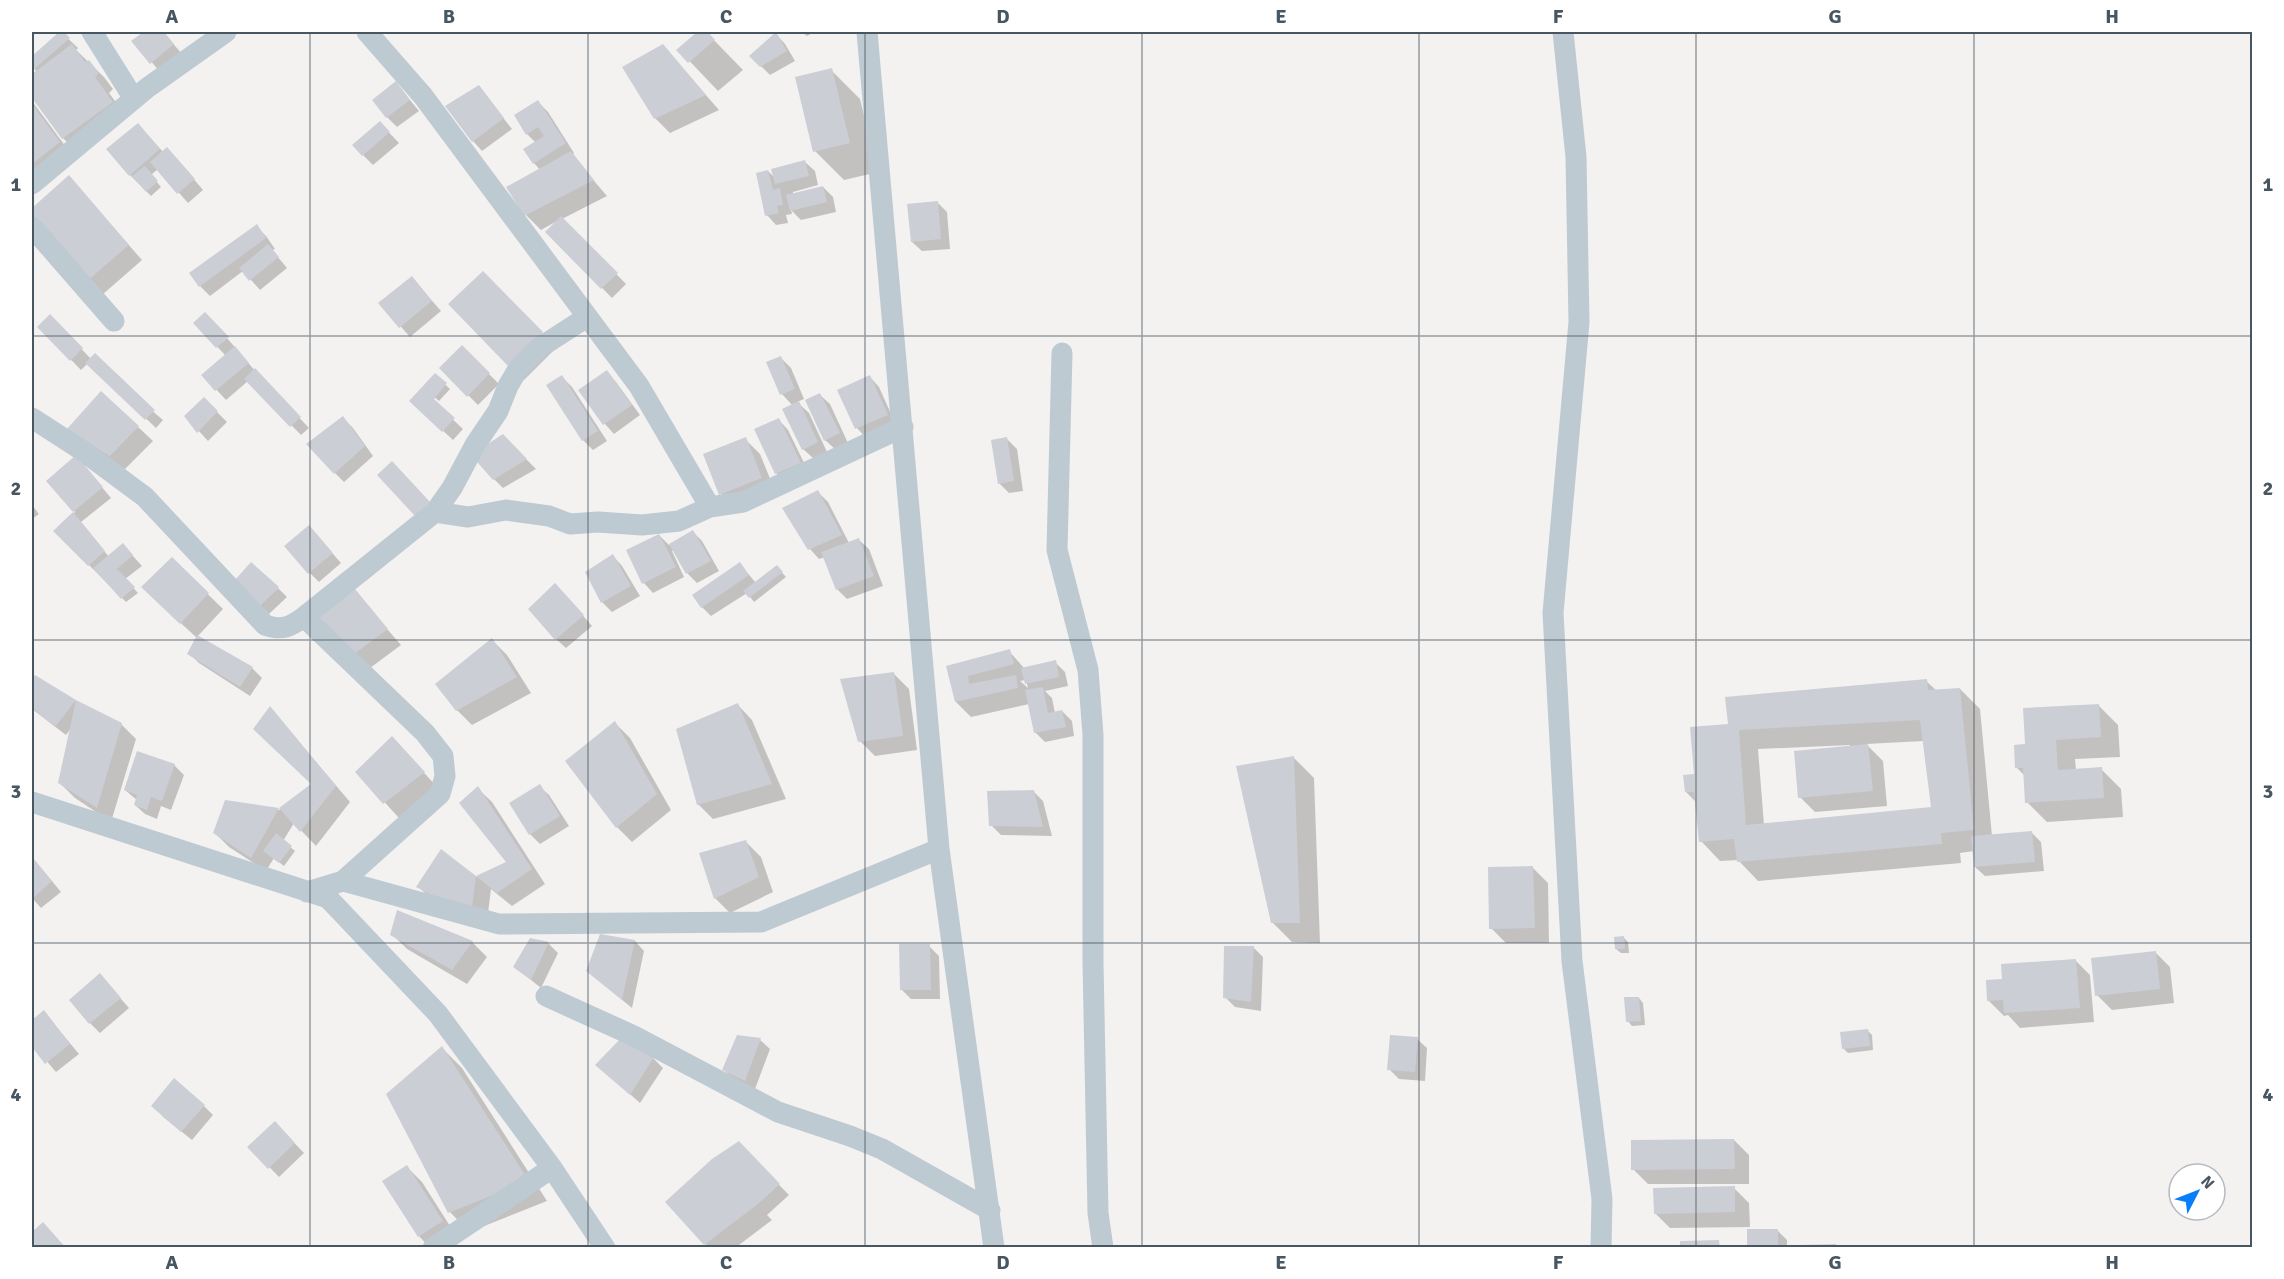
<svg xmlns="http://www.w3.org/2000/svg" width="2284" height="1279" font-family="Signika,sans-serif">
<rect width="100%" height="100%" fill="#f4f1f1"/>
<path fill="#0003" fill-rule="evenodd" d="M 61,32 L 78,48 L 76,50 L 104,77 L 113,89 L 109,93 L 127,117 L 78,153 L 63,138 L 32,96 L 32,76 L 37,72 L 32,66 L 32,58 Z
M 146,32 L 163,32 L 182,54 L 160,72 L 134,41 Z
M 700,32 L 706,32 L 743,70 L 718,91 L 679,50 Z
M 802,32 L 814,32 L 807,36 Z
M 776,34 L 785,44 L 795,61 L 770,75 L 751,56 Z
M 663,46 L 719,110 L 670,133 L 655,118 Z
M 831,70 L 860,99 L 878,172 L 844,180 L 815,151 Z
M 396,83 L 419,111 L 397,127 L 387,117 Z
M 479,87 L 512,129 L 482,151 L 473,141 Z
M 32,101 L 74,158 L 32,180 Z
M 538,102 L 548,112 L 574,153 L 572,155 L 607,196 L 562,219 L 626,284 L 612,298 L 547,232 L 557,221 L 541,230 L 526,215 L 540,170 L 534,163 L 536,143 L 527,134 Z
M 380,123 L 399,143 L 373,165 L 363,155 Z
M 147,134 L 163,152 L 176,158 L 203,190 L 188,203 L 158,169 L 151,175 L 161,187 L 151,196 L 130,175 Z
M 805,162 L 815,171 L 818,185 L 793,192 L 793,194 L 823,187 L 833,197 L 836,212 L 801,220 L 791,210 L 792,214 L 786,215 L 788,223 L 776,225 L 767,215 L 768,171 L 775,178 Z
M 69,177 L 142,260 L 102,295 L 32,215 L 32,210 Z
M 937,202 L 947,212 L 950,249 L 922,251 L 912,242 Z
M 256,226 L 266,236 L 275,249 L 272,250 L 287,268 L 260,290 L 243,271 L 210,296 L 200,286 Z
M 483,273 L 556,348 L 524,380 L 509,365 Z
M 412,278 L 441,311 L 410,337 L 380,303 Z
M 50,316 L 91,359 L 163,420 L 156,428 L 88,363 L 81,370 L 39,327 Z
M 195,323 L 215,324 L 256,372 L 309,428 L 301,435 L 248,381 L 226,400 L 203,375 L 226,356 Z
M 462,347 L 499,384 L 478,405 L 441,368 Z
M 781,358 L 791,368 L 804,399 L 797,402 L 809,413 L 827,452 L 813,458 L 803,449 L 793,406 L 782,394 Z
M 607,372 L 616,382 L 640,415 L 614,434 L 605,424 L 580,390 Z
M 435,375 L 450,389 L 439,401 L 427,391 L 425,393 L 463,429 L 453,440 L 411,401 Z
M 562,377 L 572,387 L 607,441 L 593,450 L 583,440 Z
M 870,377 L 879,387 L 896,425 L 866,438 L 857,428 L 839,391 Z
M 820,395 L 830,404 L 848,443 L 835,449 L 825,440 Z
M 204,399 L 227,422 L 208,441 L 186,417 Z
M 343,418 L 353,428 L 373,456 L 344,482 L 335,473 Z
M 779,420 L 788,430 L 809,473 L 786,483 L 776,473 Z
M 138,427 L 153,441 L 125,469 L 83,445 Z
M 503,436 L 536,469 L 503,488 L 494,479 Z
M 745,439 L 760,454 L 776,493 L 736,509 L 721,494 Z
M 1007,439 L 1017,449 L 1023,491 L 1009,493 L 999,483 Z
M 85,467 L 111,498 L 81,522 L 109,557 L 123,545 L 142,566 L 125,579 L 138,593 L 126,602 L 55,531 L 75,512 L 48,481 Z
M 818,492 L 828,502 L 849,543 L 859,540 L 869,549 L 883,586 L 847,599 L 837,589 L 825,557 L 819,559 L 810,549 L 784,509 Z
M 32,505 L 39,514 L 32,519 Z
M 693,532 L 702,541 L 719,571 L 697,583 L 688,574 L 674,550 L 672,551 L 684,577 L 653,593 L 644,583 L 659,535 L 669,545 Z
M 318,537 L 341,563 L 319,582 L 310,573 Z
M 613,556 L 622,566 L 640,596 L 612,612 L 602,602 Z
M 172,559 L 223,609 L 197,637 L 252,668 L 262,678 L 250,696 L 199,663 L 189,653 L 197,638 L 158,602 Z
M 740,564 L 756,583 L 777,567 L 786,577 L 754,602 L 747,593 L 711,616 L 702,607 Z
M 278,588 L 287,597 L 269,614 L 260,605 Z
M 354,591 L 401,645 L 370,668 L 319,616 Z
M 564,594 L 592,626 L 566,648 L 556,639 Z
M 492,640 L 507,655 L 531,693 L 472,725 L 457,710 Z
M 1009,651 L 1025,669 L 1055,662 L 1065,672 L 1068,686 L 1045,691 L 1052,698 L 1055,713 L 1062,711 L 1072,721 L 1074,736 L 1045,742 L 1035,732 L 1029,704 L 971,717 L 956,702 L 948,667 ZM 1026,680 L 1028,688 L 1020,681 Z
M 894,674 L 909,689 L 917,750 L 875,756 L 860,741 Z
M 36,677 L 78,702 L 121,724 L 136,739 L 111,822 L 75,798 L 60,783 L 72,727 L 66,735 L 32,709 L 32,680 Z
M 1926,681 L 1937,691 L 1960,689 L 1980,709 L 1992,836 L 2031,832 L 2041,842 L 2044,871 L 1985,876 L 1975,867 L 1974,851 L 1960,853 L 1961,863 L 1758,881 L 1738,860 L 1720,861 L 1701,841 L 1697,803 L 1686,792 L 1729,725 ZM 1924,741 L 1933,808 L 1764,825 L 1758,749 L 1850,745 L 1850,747 L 1800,797 L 1815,812 L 1887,806 L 1883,761 L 1866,744 Z
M 738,705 L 752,720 L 786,799 L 713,819 L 698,804 Z
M 2098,705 L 2118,725 L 2120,757 L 2075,759 L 2076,770 L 2101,769 L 2121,789 L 2123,817 L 2047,822 L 2027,802 L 2025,776 L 2017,768 L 2026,746 Z
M 270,708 L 350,802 L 316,846 L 294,823 L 283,841 L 295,851 L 284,866 L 274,858 L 266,871 L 229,847 L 214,832 L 226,801 L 279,810 L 313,785 Z
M 615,723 L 630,738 L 671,810 L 632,842 L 617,827 L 567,761 Z
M 406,753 L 438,788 L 399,818 L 357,772 Z
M 1294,758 L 1314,778 L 1320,943 L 1292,942 L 1272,922 Z
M 174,765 L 184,775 L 171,810 L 161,806 L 157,819 L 145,814 L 135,805 L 137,800 L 125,790 Z
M 539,786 L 549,795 L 569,826 L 540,844 L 530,834 L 511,804 Z
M 477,788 L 492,802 L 545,884 L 512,906 L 491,889 L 486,929 L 433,901 L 418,886 L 441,851 L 476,877 L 509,863 Z
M 1033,791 L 1043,801 L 1052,836 L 1001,835 L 991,825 Z
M 746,842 L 761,857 L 773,892 L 730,913 L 715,898 Z
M 32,857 L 61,892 L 41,908 L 32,898 Z
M 1533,868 L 1548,883 L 1549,943 L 1506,943 L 1491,928 Z
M 392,934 L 472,942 L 487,957 L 467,984 L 407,949 Z
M 1624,938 L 1628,942 L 1629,953 L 1621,953 L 1616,949 Z
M 531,939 L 549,944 L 558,953 L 541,988 L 515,967 Z
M 635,941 L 644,951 L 632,1008 L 587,971 Z
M 929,946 L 939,956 L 940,999 L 911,999 L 901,989 Z
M 1253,947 L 1263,957 L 1261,1011 L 1235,1007 L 1225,997 Z
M 2155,952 L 2170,967 L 2174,1003 L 2112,1010 L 2097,995 Z
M 2075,960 L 2090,975 L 2094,1022 L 2020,1028 L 2008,1015 L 2004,1016 L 1989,1001 L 2004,981 Z
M 100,975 L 129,1008 L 100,1033 L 90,1023 Z
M 1639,998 L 1643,1003 L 1645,1025 L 1632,1026 L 1628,1021 Z
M 44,1012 L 79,1054 L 56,1072 L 32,1044 L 32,1022 Z
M 1867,1030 L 1872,1035 L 1873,1050 L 1848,1053 L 1843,1048 Z
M 1417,1039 L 1427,1048 L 1425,1081 L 1399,1079 L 1389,1069 Z
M 760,1040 L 770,1049 L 755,1089 L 734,1080 L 724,1070 Z
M 442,1048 L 462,1068 L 547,1201 L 469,1232 L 450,1212 L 388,1094 Z
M 653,1058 L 663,1068 L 640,1103 L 607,1074 Z
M 204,1106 L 213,1115 L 192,1140 L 162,1116 Z
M 275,1123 L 304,1153 L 279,1177 L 250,1147 Z
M 1734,1140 L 1749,1155 L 1749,1184 L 1648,1184 L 1633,1169 Z
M 738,1143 L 789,1195 L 767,1215 L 772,1220 L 735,1248 L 709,1248 L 667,1202 Z
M 407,1167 L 422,1182 L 457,1237 L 430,1248 L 419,1236 Z
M 1734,1188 L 1749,1203 L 1750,1227 L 1670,1228 L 1655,1213 Z
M 1777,1230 L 1787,1240 L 1787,1248 L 1749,1248 Z"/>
<path fill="#cbced4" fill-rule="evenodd" d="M 59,32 L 64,32 L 70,38 L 33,70 L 32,56 Z
M 143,32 L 164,32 L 174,44 L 150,64 L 131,41 Z
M 697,32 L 708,32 L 715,40 L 688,63 L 676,50 Z
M 776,32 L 787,51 L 760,67 L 749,56 Z
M 72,44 L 85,62 L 89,60 L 99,73 L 95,77 L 113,102 L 62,139 L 32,98 L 32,74 Z
M 663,44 L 706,95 L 654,119 L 622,67 Z
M 832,68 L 850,143 L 813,152 L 795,77 Z
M 396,81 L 410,100 L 386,118 L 372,100 Z
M 479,85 L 504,118 L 472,142 L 445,106 Z
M 538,100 L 566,143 L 533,164 L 523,149 L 544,136 L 538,127 L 526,135 L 514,115 Z
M 32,104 L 60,142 L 32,164 Z
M 380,121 L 390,132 L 362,156 L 352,145 Z
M 138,123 L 160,149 L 129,176 L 106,149 Z
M 167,147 L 195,179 L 177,194 L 150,162 Z
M 571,151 L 594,180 L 524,216 L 506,187 Z
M 805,160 L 809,176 L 775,184 L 771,169 Z
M 145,166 L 158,181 L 146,192 L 132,176 Z
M 768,170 L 773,190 L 780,188 L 783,205 L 777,206 L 779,213 L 765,216 L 756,173 Z
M 69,175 L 129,245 L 86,282 L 32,218 L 32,208 Z
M 823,186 L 827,202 L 790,211 L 786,195 Z
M 938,201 L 941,239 L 911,242 L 907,204 Z
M 561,216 L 618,273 L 601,289 L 545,232 Z
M 257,224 L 266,238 L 199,287 L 189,273 Z
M 268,244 L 279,257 L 249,281 L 239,268 Z
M 483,271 L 543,332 L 508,366 L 448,304 Z
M 412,276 L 432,301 L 399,328 L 378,303 Z
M 205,312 L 229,337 L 216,348 L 193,323 Z
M 50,314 L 83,348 L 70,361 L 37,327 Z
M 462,345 L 490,373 L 467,397 L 439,368 Z
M 235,346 L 249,363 L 215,391 L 201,375 Z
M 95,353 L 155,410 L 145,420 L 85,363 Z
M 781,356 L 795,389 L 780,395 L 766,362 Z
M 255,368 L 301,417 L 290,427 L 244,379 Z
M 607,370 L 632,405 L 603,425 L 578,390 Z
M 435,373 L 447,383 L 434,399 L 455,418 L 442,432 L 409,401 Z
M 562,375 L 598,431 L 582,441 L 546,385 Z
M 870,375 L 888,415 L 855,429 L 837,390 Z
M 101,391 L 139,426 L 110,456 L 66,430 Z
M 820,393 L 840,433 L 824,441 L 805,400 Z
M 204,397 L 218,411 L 197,433 L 184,416 Z
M 799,401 L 818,442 L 802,450 L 782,409 Z
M 343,416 L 365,446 L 334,474 L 306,444 Z
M 779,418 L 801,463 L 775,474 L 754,429 Z
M 503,434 L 527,459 L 493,480 L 471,455 Z
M 746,437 L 762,478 L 719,495 L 703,454 Z
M 1007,437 L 1014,481 L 998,484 L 991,440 Z
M 76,455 L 103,487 L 73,512 L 46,481 Z
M 392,461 L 430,502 L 415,516 L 377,475 Z
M 818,490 L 842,535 L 808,550 L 782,508 Z
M 73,512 L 105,551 L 88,566 L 53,531 Z
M 309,525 L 333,553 L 308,574 L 284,546 Z
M 693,530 L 711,561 L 686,574 L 669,544 Z
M 659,534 L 676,567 L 642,584 L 626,550 Z
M 859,538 L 874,576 L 836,590 L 821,552 Z
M 123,543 L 133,555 L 117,569 L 135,587 L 121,599 L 93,568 Z
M 613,554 L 631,586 L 601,603 L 585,572 Z
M 172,557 L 209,593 L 180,624 L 141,587 Z
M 251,562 L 279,587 L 259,606 L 235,580 Z
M 740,562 L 749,575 L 701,608 L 692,595 Z
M 777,565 L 783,572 L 749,598 L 743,591 Z
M 555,583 L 584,615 L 555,640 L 528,609 Z
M 355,589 L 388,629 L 354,654 L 317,616 Z
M 197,635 L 253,667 L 240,687 L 187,654 Z
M 492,638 L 517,677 L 456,711 L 435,684 Z
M 1010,649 L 1014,664 L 968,676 L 969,684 L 1016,675 L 1018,688 L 955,702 L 946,666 Z
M 1056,660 L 1059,677 L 1025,684 L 1021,668 Z
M 894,672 L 903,736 L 858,742 L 840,679 Z
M 35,675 L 76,700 L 55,727 L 32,708 L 32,678 Z
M 1927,679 L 1928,690 L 1960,688 L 1974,830 L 1941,833 L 1942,844 L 1737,862 L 1734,839 L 1699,842 L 1694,792 L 1685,792 L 1683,775 L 1694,774 L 1690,727 L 1728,724 L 1725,697 ZM 1920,720 L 1931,807 L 1746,825 L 1739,730 Z
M 1043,687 L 1048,713 L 1062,710 L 1066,727 L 1034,733 L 1025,690 Z
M 76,700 L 122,723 L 97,808 L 58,783 Z
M 738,703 L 772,784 L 697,805 L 676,729 Z
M 2099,704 L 2101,737 L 2056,740 L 2058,770 L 2102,767 L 2104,798 L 2025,803 L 2023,768 L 2015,768 L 2014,745 L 2025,744 L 2023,708 Z
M 270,706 L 336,786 L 300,832 L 279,808 L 311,784 L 253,729 Z
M 615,721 L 657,794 L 616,828 L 565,761 Z
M 392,736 L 425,772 L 383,804 L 355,772 Z
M 1868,744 L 1873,791 L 1798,798 L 1794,751 Z
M 137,751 L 175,764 L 162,801 L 151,797 L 147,810 L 134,805 L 137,795 L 124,790 Z
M 1294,756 L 1300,923 L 1271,923 L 1236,766 Z
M 540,784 L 560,816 L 529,835 L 509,803 Z
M 478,786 L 532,869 L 497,893 L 476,876 L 506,862 L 459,803 Z
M 1034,790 L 1043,827 L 989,826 L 987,791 Z
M 225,800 L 279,808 L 251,858 L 213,833 Z
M 2032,831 L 2035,862 L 1974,867 L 1971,836 Z
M 276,833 L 292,846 L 279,863 L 263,851 Z
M 746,840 L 759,877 L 714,899 L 699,853 Z
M 441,849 L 476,876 L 471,915 L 416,887 Z
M 32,857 L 52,881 L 32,899 Z
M 1533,866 L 1535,928 L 1489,929 L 1488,867 Z
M 397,910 L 473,941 L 452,970 L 390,935 Z
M 600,934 L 635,940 L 622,1000 L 586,971 Z
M 1624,936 L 1625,949 L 1615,949 L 1614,937 Z
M 530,938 L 549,942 L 531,980 L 513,967 Z
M 899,944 L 930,944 L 931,990 L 900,990 Z
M 1224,946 L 1254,946 L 1251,1002 L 1223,998 Z
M 2156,951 L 2160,989 L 2095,996 L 2091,958 Z
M 2076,959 L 2080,1008 L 2004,1013 L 2003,1000 L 1987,1001 L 1986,980 L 2002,979 L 2001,964 Z
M 100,973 L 121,998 L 89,1024 L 69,1000 Z
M 1624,997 L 1639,997 L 1641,1021 L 1626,1022 Z
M 44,1010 L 70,1044 L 45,1064 L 32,1047 L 32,1020 Z
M 1868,1029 L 1870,1046 L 1842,1049 L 1840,1032 Z
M 624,1035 L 654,1057 L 630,1095 L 595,1065 Z
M 737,1035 L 761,1038 L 745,1081 L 722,1070 Z
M 1390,1035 L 1418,1037 L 1415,1072 L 1387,1070 Z
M 442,1046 L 529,1181 L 448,1213 L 386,1094 Z
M 174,1078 L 205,1105 L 181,1132 L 151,1106 Z
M 275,1121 L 295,1143 L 268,1169 L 247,1147 Z
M 1734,1139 L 1735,1169 L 1631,1170 L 1631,1140 Z
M 739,1141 L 780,1184 L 758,1204 L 704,1245 L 665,1202 L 712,1159 Z
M 407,1165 L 443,1221 L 418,1237 L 382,1181 Z
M 1735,1186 L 1735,1212 L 1654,1214 L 1653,1188 Z
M 43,1222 L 66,1248 L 32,1248 L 32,1232 Z
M 1747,1229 L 1778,1229 L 1778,1248 L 1747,1248 Z
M 1719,1240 L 1720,1248 L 1680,1248 L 1680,1241 Z
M 1836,1244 L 1836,1248 L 1797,1248 L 1797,1245 Z"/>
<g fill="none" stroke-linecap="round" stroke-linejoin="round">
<path stroke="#becad2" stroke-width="21" d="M 92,32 L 134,99
M 367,32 L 423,96 L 639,386 L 710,507 L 743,502 L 903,427
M 867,32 L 939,849 L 994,1248
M 1563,32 L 1576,157 L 1579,322 L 1553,613 L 1572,961 L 1602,1199 L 1601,1248
M 32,184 L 147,88 L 226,32
M 32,227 L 114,321
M 1062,353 L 1057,550 L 1088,670 L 1093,735 L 1093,963 L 1098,1213 L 1103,1248
M 32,418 L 83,451 L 145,497 L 265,625 C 282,631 290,627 304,617 L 435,512 L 452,488 L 475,445 L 498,411 L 508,386 L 518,369 L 539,348 L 587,317
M 435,512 L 468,517 L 506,510 L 549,516 L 570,524 L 598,522 L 642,525 L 679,521 L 710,507
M 304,617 L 425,733 L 443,756 L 445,776 L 440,794 L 343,881
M 32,802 L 328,898 L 438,1014 L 552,1168 L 605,1248
M 307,892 L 343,881 L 499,924 L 761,922 L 939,849
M 546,996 L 634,1036 L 778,1112 L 850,1136 L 882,1149 L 990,1210
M 433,1248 L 552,1168"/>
</g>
<path fill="none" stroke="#475661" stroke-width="1.5" stroke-opacity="0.55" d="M 310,32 L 310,1248M 588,32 L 588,1248M 865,32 L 865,1248M 1142,32 L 1142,1248M 1419,32 L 1419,1248M 1696,32 L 1696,1248M 1974,32 L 1974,1248M 32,336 L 2252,336M 32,640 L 2252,640M 32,943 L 2252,943"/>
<rect width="2284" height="1279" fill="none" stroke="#ffffff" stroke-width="66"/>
<g transform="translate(2197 1192) rotate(48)"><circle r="28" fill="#ffffff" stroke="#b5bbc0" stroke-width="1.5"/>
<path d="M0-4.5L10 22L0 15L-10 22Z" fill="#067ff8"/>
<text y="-9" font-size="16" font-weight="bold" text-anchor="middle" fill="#475661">N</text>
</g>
<rect x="33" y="33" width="2218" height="1213" fill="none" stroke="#475661" stroke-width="2"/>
<g font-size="20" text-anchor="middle" font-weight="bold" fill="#475661">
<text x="172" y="23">A</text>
<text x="449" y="23">B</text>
<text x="726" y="23">C</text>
<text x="1003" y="23">D</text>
<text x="1281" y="23">E</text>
<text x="1558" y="23">F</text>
<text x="1835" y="23">G</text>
<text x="2112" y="23">H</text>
<text x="16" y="191">1</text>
<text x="2268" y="191">1</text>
<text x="16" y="495">2</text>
<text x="2268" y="495">2</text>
<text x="16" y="798">3</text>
<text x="2268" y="798">3</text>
<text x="16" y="1101">4</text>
<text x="2268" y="1101">4</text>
<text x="172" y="1269">A</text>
<text x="449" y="1269">B</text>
<text x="726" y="1269">C</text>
<text x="1003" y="1269">D</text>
<text x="1281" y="1269">E</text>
<text x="1558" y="1269">F</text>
<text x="1835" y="1269">G</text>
<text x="2112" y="1269">H</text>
</g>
</svg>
